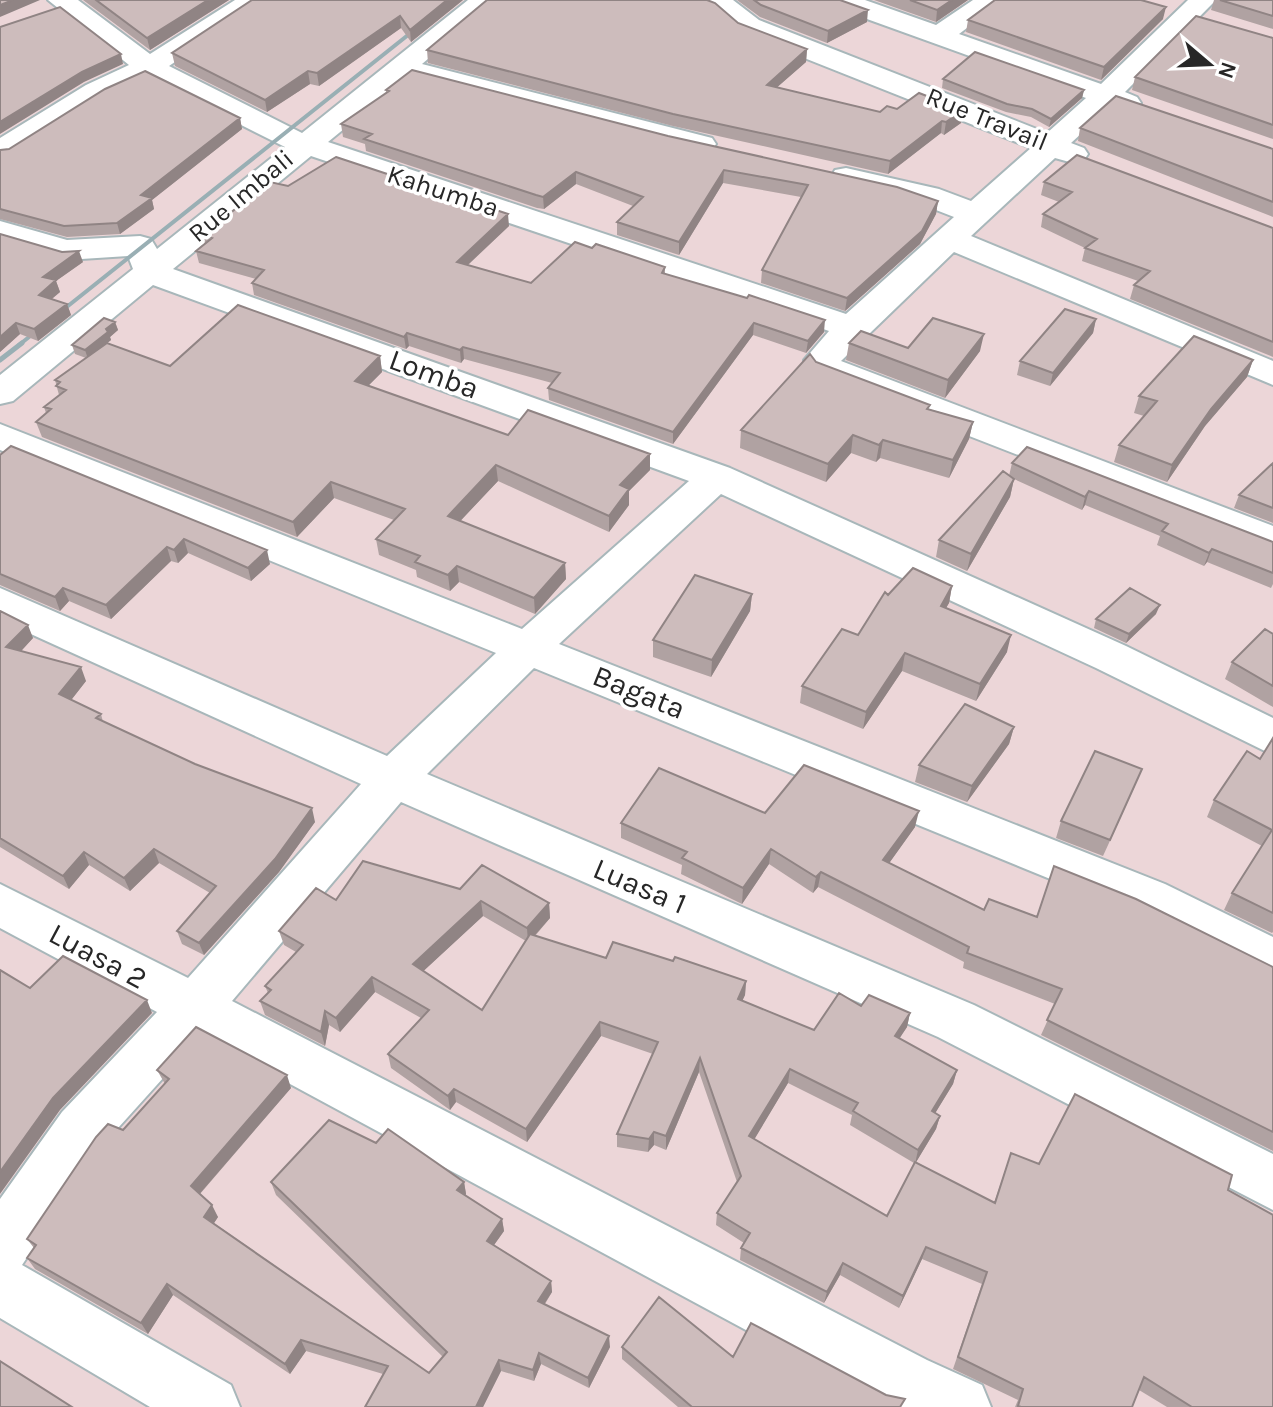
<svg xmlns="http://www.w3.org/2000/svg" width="1273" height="1407" font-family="Karla,sans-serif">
<rect width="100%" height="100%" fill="#ecd6d8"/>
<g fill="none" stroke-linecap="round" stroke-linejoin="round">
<g stroke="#a8b7ba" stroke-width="4">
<path id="minor" d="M 48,0 L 78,0 L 150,54 L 235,0 L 266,0 L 169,66 L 302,133 L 468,0 L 497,0 L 422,64 L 712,138 L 716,144 L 712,150 L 701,153 L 407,77 L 328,142 L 846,314 L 954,217 L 918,203 L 835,184 L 831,177 L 835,170 L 846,168 L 939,189 L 971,201 L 1031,148 L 739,32 L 716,12 L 697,6 L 693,0 L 733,0 L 759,20 L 1047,133 L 1086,98 L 831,6 L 827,0 L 865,0 L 936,25 L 973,0 L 1004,0 L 959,34 L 1101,84 L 1188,0 L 1216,0 L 1125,92 L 1137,97 L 1141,103 L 1137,109 L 1127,112 L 1110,107 L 1071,143 L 1084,148 L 1088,154 L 1084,160 L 1073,163 L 1055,158 L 971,236 L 1273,361 L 1273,385 L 954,252 L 841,361 L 1273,526 L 1273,554 L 815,376 L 804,360 L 829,331 L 311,156 L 173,269 L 730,468 L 1126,646 L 1273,718 L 1273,755 L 1096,668 L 721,494 L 559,644 L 1165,884 L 1273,937 L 1273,983 L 1131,912 L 534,668 L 427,774 L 974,1005 L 1273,1154 L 1273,1210 L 938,1037 L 401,802 L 232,1001 L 927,1360 L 982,1385 L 991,1407 L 891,1407 L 883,1404 L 201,1036 L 100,1148 L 22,1265 L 231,1385 L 240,1407 L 150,1407 L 0,1318 L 0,1199 L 62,1112 L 157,1012 L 0,928 L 0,884 L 188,978 L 361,784 L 0,620 L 0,588 L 387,756 L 496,653 L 0,450 L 0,424 L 522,629 L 689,481 L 153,285 L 13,401 L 0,404 L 0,375 L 133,269 L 128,256 L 66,260 L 0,241 L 0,221 L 67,240 L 140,236 L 151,239 L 157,249 L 285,147 L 148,78 L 106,97 L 11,157 L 0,160 L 0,138 L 86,85 L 129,65 Z"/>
</g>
<use href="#minor" fill="#fff" fill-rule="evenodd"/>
<path stroke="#99afb4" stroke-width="4" d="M 19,345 L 452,0"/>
<path stroke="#99afb4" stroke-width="5" d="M 0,360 L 22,343"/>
</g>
<path fill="#b0a2a2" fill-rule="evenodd" d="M 83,0 L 229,0 L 150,50 Z
M 463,0 L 411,42 L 401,28 L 319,86 L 310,84 L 267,112 L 175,66 L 172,53 Z
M 737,0 L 840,0 L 867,22 L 827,43 L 760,17 Z
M 874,0 L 968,0 L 936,22 Z
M 1214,0 L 1273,0 L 1273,29 L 1211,10 Z
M 1163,19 L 1101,80 L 966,32 L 968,20 Z
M 738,23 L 807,49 L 806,62 L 777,87 L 880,112 L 897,109 L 961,123 L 944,135 L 941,133 L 888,174 L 673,126 L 428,63 L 427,50 Z
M 1273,38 L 1273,139 L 1132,90 L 1135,77 Z
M 943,79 L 1084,90 L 1082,98 L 1049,127 L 1031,117 L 1006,112 L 942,88 Z
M 386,90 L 668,136 L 938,201 L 936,214 L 920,244 L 845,311 L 761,283 L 762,270 L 801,197 L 723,183 L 679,255 L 617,235 L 617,222 L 633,206 L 576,184 L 544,209 L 537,208 L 366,151 L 365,144 L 343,137 L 341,124 L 386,93 Z
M 240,118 L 242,129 L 152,200 L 154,209 L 120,234 L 67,237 L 0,219 L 0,150 Z
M 1080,128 L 1273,149 L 1273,217 L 1078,141 Z
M 1044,182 L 1273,228 L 1273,357 L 1130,299 L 1134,285 L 1138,281 L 1082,261 L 1085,248 L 1041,227 L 1043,214 L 1059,202 L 1041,195 Z
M 288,186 L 509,226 L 468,265 L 531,283 L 592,248 L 665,267 L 665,274 L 824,332 L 806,353 L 753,335 L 673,444 L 549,400 L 548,388 L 552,383 L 464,359 L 461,363 L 409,346 L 406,349 L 254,295 L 252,283 L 256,279 L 199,263 L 196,251 L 205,244 L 203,235 Z
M 0,234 L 83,262 L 56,281 L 60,292 L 52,299 L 67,304 L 71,315 L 38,341 L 20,334 L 0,352 Z
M 1096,319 L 1093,333 L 1050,386 L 1017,375 L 1020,361 Z
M 115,322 L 118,330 L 110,337 L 111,340 L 107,343 L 170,366 L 380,356 L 382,372 L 368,386 L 508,435 L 650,454 L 650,470 L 629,491 L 629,505 L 609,532 L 498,481 L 460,521 L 565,563 L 566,579 L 535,614 L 459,582 L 450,591 L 417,577 L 416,570 L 379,555 L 376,539 L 394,520 L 334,498 L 297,537 L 42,437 L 36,422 L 46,413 L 44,407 L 59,395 L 55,380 L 86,358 L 75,354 L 72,345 Z
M 849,343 L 908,348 L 980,351 L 945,398 L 846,360 Z
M 1253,360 L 1247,377 L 1205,426 L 1167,482 L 1114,462 L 1119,445 L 1144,416 L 1134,413 L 1139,396 Z
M 816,362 L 929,409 L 973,422 L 969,439 L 949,478 L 880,458 L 876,462 L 851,453 L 826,482 L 740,448 L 741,430 Z
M 0,455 L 270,564 L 251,581 L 188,553 L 178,563 L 171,561 L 111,619 L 69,601 L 60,611 L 0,585 Z
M 1012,463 L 1273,542 L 1273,584 L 1271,588 L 1207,562 L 1204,566 L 1157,545 L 1160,536 L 1085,505 L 1082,510 L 1014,479 L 1010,497 L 967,571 L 936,557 L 939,540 L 1009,476 Z
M 1273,463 L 1273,523 L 1234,508 L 1239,495 Z
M 952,586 L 949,603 L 946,608 L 1007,652 L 976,701 L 902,671 L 863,729 L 800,703 L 802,686 L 858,635 L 888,595 Z
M 752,594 L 750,611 L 711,677 L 653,657 L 653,640 Z
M 0,611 L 33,638 L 21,651 L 86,681 L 71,700 L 101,714 L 103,722 L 315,822 L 279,872 L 204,955 L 182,944 L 177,931 L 210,893 L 159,863 L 130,891 L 89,865 L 69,889 L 0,847 Z
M 1156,614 L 1126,643 L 1094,628 L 1096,619 Z
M 1273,634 L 1273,707 L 1225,679 L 1232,662 Z
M 1014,727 L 1009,744 L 967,802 L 915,782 L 919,765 Z
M 1273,738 L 1273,932 L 1272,933 L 1224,910 L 1232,893 L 1262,846 L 1207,817 L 1214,800 L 1260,759 Z
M 1135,786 L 1103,856 L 1056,838 L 1061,821 Z
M 765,813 L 915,827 L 889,863 L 984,910 L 1037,917 L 1273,967 L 1273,1151 L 1041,1035 L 1055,1004 L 963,968 L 964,962 L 818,887 L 813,893 L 769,864 L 742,904 L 681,874 L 682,865 L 621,838 L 621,823 Z
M 460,889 L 549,903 L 550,918 L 535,936 L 606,958 L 673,961 L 746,981 L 745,995 L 742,1000 L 814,1030 L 861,1006 L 910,1013 L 907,1027 L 899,1038 L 957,1070 L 953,1084 L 935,1113 L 940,1116 L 936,1129 L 916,1162 L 994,1203 L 1011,1153 L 1039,1164 L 1228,1190 L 1273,1407 L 1167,1407 L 1139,1390 L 1132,1407 L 1015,1407 L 1018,1400 L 953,1369 L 982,1284 L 922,1259 L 899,1308 L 840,1275 L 824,1303 L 740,1260 L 741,1248 L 744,1243 L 716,1225 L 717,1213 L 737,1182 L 699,1072 L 666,1150 L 654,1145 L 648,1152 L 617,1147 L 617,1134 L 653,1054 L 601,1036 L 527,1142 L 456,1102 L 450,1110 L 391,1068 L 388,1054 L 421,1018 L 375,992 L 340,1032 L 329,1025 L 325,1046 L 265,1015 L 260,1001 L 268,993 L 265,986 L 296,952 L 284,945 L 279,931 L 336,900 ZM 483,916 L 526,941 L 482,1010 L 423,971 ZM 788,1083 L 852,1115 L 850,1125 L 914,1163 L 887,1216 L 754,1139 Z
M 157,1070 L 291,1088 L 200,1194 L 218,1217 L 214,1223 L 429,1373 L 443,1357 L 276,1195 L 271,1182 L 376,1143 L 464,1182 L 466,1194 L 465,1196 L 502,1219 L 504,1231 L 494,1245 L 551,1281 L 552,1292 L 545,1304 L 610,1347 L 589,1388 L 541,1364 L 534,1381 L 501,1371 L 483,1407 L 365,1407 L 383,1374 L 306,1351 L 290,1374 L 173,1295 L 148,1334 L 35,1269 L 27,1258 L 34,1248 L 27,1239 L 165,1084 Z
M 622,1347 L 733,1357 L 902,1407 L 678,1407 L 622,1359 Z"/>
<path fill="#908484" d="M 13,0 L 40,0 L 0,17 L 0,5 Z
M 208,0 L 229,0 L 150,50 L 147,38 Z
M 447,0 L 463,0 L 411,42 L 410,30 Z
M 952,0 L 968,0 L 936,22 L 937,10 Z
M 1166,7 L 1163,19 L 1101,80 L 1104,67 Z
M 868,10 L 867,22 L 827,43 L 828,31 Z
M 400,16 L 401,28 L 319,86 L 317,73 Z
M 807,49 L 806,62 L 766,97 L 767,85 Z
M 121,54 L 123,64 L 84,82 L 0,134 L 0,122 L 82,72 Z
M 308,71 L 310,84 L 267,112 L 265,100 Z
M 1084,90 L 1082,98 L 1049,127 L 1051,119 Z
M 963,110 L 961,123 L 944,135 L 946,122 Z
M 240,118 L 242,129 L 152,200 L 154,209 L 120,234 L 117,223 L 141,195 Z
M 942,121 L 941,133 L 888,174 L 890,161 Z
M 724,170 L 723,183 L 679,255 L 679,242 Z
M 576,172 L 576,184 L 544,209 L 543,197 Z
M 938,201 L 936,214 L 920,244 L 845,311 L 847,298 Z
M 508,214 L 509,226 L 458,274 L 457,262 Z
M 79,251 L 83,262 L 56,281 L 60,292 L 43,306 L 39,295 L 43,277 Z
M 67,304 L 71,315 L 38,341 L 34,329 Z
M 1096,319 L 1093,333 L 1050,386 L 1053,373 Z
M 825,320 L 824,332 L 806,353 L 808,341 Z
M 115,322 L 118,330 L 110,337 L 111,340 L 88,359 L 85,350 L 106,329 Z
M 16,323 L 20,334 L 0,352 L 0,337 Z
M 754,323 L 753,335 L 673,444 L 673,432 Z
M 407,333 L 409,346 L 406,349 L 404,337 Z
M 984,334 L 980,351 L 945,398 L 948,380 Z
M 463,347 L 464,359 L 461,363 L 460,350 Z
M 380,356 L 382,372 L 357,397 L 355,381 Z
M 1253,360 L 1247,377 L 1205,426 L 1167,482 L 1172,465 L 1211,409 Z
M 973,422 L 969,439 L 949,478 L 953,460 Z
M 853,435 L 851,453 L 826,482 L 828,464 Z
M 883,440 L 880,458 L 876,462 L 879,445 Z
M 650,454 L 650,470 L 629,491 L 629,505 L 609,532 L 609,516 L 620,485 Z
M 496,465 L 498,481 L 450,532 L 448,516 Z
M 1014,479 L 1010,497 L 967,571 L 971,554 Z
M 331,482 L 334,498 L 297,537 L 293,522 Z
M 1089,491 L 1085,505 L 1082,510 L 1085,497 Z
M 184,539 L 188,553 L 178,563 L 174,550 Z
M 167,547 L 171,561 L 111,619 L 106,605 Z
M 1212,549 L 1207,562 L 1204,566 L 1209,553 Z
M 267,550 L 270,564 L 251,581 L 248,568 Z
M 565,563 L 566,579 L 535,614 L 534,598 Z
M 457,566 L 459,582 L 450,591 L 448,575 Z
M 952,586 L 949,603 L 937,623 L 941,606 Z
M 63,588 L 69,601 L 60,611 L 55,597 Z
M 752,594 L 750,611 L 711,677 L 712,660 Z
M 1160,605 L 1156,614 L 1126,643 L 1129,634 Z
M 28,625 L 33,638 L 12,661 L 6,647 Z
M 1011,635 L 1007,652 L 976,701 L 980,684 Z
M 905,653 L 902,671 L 863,729 L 866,712 Z
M 81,667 L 86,681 L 65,708 L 59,694 Z
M 1014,727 L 1009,744 L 967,802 L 972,786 Z
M 312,808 L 315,822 L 279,872 L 204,955 L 199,943 Z
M 919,811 L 915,827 L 880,876 L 883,860 Z
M 154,849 L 159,863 L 130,891 L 124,878 Z
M 771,849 L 769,864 L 742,904 L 743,888 Z
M 84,852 L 89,865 L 69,889 L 63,876 Z
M 821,872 L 818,887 L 813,893 L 816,877 Z
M 481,901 L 483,916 L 416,978 L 413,964 Z
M 549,903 L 550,918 L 528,943 L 527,928 Z
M 372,977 L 375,992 L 340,1032 L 336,1018 Z
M 746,981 L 745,995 L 737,1013 L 738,999 Z
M 147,1000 L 152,1013 L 60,1110 L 0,1194 L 0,1172 L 53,1098 Z
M 325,1011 L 329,1025 L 325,1046 L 321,1032 Z
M 910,1013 L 907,1027 L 892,1050 L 895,1036 Z
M 600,1022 L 601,1036 L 527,1142 L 526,1129 Z
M 700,1058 L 699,1072 L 666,1150 L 666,1136 Z
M 790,1069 L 788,1083 L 748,1150 L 749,1136 Z
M 957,1070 L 953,1084 L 928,1125 L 932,1111 Z
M 287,1075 L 291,1088 L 196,1198 L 191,1186 Z
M 454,1089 L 456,1102 L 450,1110 L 448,1096 Z
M 940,1116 L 936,1129 L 915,1164 L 918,1150 Z
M 654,1132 L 654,1145 L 648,1152 L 649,1139 Z
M 464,1182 L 466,1194 L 459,1203 L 457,1190 Z
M 212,1205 L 218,1217 L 210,1229 L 204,1217 Z
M 502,1219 L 504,1231 L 489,1252 L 487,1241 Z
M 926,1247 L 922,1259 L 899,1308 L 903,1296 Z
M 843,1263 L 840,1275 L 824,1303 L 827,1292 Z
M 551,1281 L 552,1292 L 539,1312 L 538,1301 Z
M 167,1284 L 173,1295 L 148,1334 L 141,1323 Z
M 609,1336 L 610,1347 L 589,1388 L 588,1378 Z
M 301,1340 L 306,1351 L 290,1374 L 285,1364 Z
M 539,1353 L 541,1364 L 534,1381 L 533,1370 Z
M 499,1360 L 501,1371 L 483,1407 L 476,1407 Z"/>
<path fill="#cdbcbc" stroke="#908484" stroke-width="2" d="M 0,0 L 13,0 L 0,5 Z
M 96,0 L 208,0 L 147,38 Z
M 252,0 L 447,0 L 410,30 L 400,16 L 317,73 L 308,71 L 265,100 L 172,53 Z
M 487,0 L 707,0 L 715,3 L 738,23 L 807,49 L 767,85 L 880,112 L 887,106 L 897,109 L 919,93 L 963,110 L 946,122 L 942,121 L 890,161 L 673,114 L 427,50 Z
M 754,0 L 840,0 L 868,10 L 828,31 L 761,5 Z
M 910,0 L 952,0 L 937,10 Z
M 995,0 L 1141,0 L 1166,7 L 1104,67 L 968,20 Z
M 1220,0 L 1273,0 L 1273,16 Z
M 60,7 L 121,54 L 82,72 L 0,122 L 0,27 Z
M 1196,16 L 1273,38 L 1273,125 L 1135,77 Z
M 975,52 L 1084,90 L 1051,119 L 1032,109 L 1007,104 L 943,79 Z
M 412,70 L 668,136 L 897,187 L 938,201 L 922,231 L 847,298 L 762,270 L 808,185 L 724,170 L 679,242 L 617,222 L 643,197 L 576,172 L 543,197 L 536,195 L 364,139 L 372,134 L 341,124 L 389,91 L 386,90 Z
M 145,71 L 240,118 L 141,195 L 152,198 L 117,223 L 64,226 L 0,209 L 0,150 L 9,149 L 105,89 Z
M 1116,96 L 1273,149 L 1273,202 L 1080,128 Z
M 1077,155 L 1273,228 L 1273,342 L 1134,285 L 1150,271 L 1085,248 L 1097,239 L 1043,214 L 1072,192 L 1044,182 Z
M 336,157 L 508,214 L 457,262 L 531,283 L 575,242 L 592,248 L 596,244 L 665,267 L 662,273 L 747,298 L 749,295 L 825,320 L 808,341 L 754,323 L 673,432 L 548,388 L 560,373 L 463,347 L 460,350 L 407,333 L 404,337 L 252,283 L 264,270 L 196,251 L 212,238 L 203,235 L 207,231 L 270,182 L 288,186 Z
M 0,234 L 62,252 L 79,251 L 43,277 L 56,280 L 39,295 L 67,304 L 34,329 L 16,323 L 0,337 Z
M 238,305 L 380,356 L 355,381 L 508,435 L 528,410 L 650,454 L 620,485 L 629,489 L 609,516 L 496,465 L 448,516 L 565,563 L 534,598 L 457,566 L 448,575 L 415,562 L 420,556 L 376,539 L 405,509 L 331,482 L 293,522 L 36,422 L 51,409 L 44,407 L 66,390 L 56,386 L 60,382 L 55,380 L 107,343 L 170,366 Z
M 1065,309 L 1096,319 L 1053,373 L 1020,361 Z
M 104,318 L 115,322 L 106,329 L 108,332 L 85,350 L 72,345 Z
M 933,318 L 984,334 L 948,380 L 849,343 L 861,331 L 908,348 Z
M 1194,336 L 1253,360 L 1211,409 L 1172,465 L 1119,445 L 1157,401 L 1139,396 Z
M 810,354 L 816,362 L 930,405 L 927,409 L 973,422 L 953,460 L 883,440 L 879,445 L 853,435 L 828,464 L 741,430 Z
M 11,446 L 267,550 L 248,568 L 184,539 L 174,550 L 167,547 L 106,605 L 63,588 L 55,597 L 0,574 L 0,455 Z
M 1027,447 L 1273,542 L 1273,573 L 1212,549 L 1209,553 L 1162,531 L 1168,524 L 1089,491 L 1085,497 L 1012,463 Z
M 1273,463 L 1273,508 L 1239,495 Z
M 1003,471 L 1014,479 L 971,554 L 939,540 Z
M 913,568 L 952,586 L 941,606 L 1011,635 L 980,684 L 905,653 L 866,712 L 802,686 L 842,629 L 858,635 L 885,592 L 888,595 Z
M 695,575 L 752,594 L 712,660 L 653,640 Z
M 1130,588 L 1160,605 L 1129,634 L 1096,619 Z
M 0,611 L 28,625 L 6,647 L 81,667 L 59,694 L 101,714 L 96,718 L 195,764 L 312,808 L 275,859 L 199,943 L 177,931 L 216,886 L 154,849 L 124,878 L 84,852 L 63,876 L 0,838 Z
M 1265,629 L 1273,634 L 1273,686 L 1232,662 Z
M 965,704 L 1014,727 L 972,786 L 919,765 Z
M 1273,738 L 1273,913 L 1232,893 L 1272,830 L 1214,800 L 1247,751 L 1260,759 Z
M 1095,751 L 1142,769 L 1110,840 L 1061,821 Z
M 804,765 L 919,811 L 883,860 L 984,910 L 989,899 L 1037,917 L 1054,866 L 1136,899 L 1273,967 L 1273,1132 L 1047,1020 L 1062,989 L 967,953 L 969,947 L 821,872 L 816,877 L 771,849 L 743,888 L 682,858 L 687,852 L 621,823 L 659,768 L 765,813 Z
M 363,861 L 460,889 L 482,865 L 549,903 L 527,928 L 481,901 L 413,964 L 482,1010 L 530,934 L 606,958 L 613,942 L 673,961 L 675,957 L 746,981 L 738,999 L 814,1030 L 839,993 L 861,1006 L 869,995 L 910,1013 L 895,1036 L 957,1070 L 932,1111 L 940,1116 L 918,1150 L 853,1111 L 858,1103 L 790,1069 L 749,1136 L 887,1216 L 915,1162 L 995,1203 L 1011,1153 L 1039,1164 L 1075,1094 L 1232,1175 L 1228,1190 L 1273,1215 L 1273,1407 L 1192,1407 L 1144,1377 L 1132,1407 L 1021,1407 L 1018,1406 L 1023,1389 L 958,1357 L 987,1272 L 926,1247 L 903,1296 L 843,1263 L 827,1292 L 741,1248 L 750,1233 L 717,1213 L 741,1176 L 700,1058 L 666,1136 L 654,1132 L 649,1139 L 617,1134 L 658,1042 L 600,1022 L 526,1129 L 454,1089 L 448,1096 L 388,1054 L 429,1010 L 372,977 L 336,1018 L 325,1011 L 321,1032 L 260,1001 L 271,990 L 265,986 L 303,945 L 279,931 L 316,888 L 336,900 Z
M 63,956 L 147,1000 L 53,1098 L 0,1172 L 0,970 L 30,988 Z
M 196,1027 L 287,1075 L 191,1186 L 212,1205 L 204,1217 L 429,1373 L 447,1352 L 271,1182 L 329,1120 L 376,1143 L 388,1129 L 464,1182 L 457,1190 L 502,1219 L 487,1241 L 551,1281 L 538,1301 L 609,1336 L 588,1378 L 539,1353 L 533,1370 L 499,1360 L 476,1407 L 365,1407 L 388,1366 L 301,1340 L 285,1364 L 167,1284 L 141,1323 L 27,1258 L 36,1245 L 27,1239 L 96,1137 L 108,1124 L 123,1130 L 169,1079 L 157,1070 Z
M 659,1297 L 733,1357 L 751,1323 L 886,1395 L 905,1399 L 900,1407 L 692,1407 L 622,1347 Z
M 0,1361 L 72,1407 L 0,1407 Z"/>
<g text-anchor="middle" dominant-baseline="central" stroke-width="7" stroke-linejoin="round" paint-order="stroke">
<g font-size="26" fill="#272727" stroke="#fff">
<text transform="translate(987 119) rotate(22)">Rue Travail</text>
<text transform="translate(443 191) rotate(18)">Kahumba</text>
<text transform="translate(241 196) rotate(-40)">Rue Imbali</text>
</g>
<g font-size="30" fill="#272727" stroke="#fff">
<text transform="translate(434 374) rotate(20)">Lomba</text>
<text transform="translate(639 692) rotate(22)">Bagata</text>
<text transform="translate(640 886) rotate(23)">Luasa 1</text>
<text transform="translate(98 956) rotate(28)">Luasa 2</text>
</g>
</g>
<g transform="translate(1209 64) rotate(109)" stroke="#ffffff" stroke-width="6" paint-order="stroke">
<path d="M0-6L14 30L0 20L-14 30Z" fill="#272727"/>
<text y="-12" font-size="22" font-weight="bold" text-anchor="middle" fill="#272727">N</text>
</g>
</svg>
